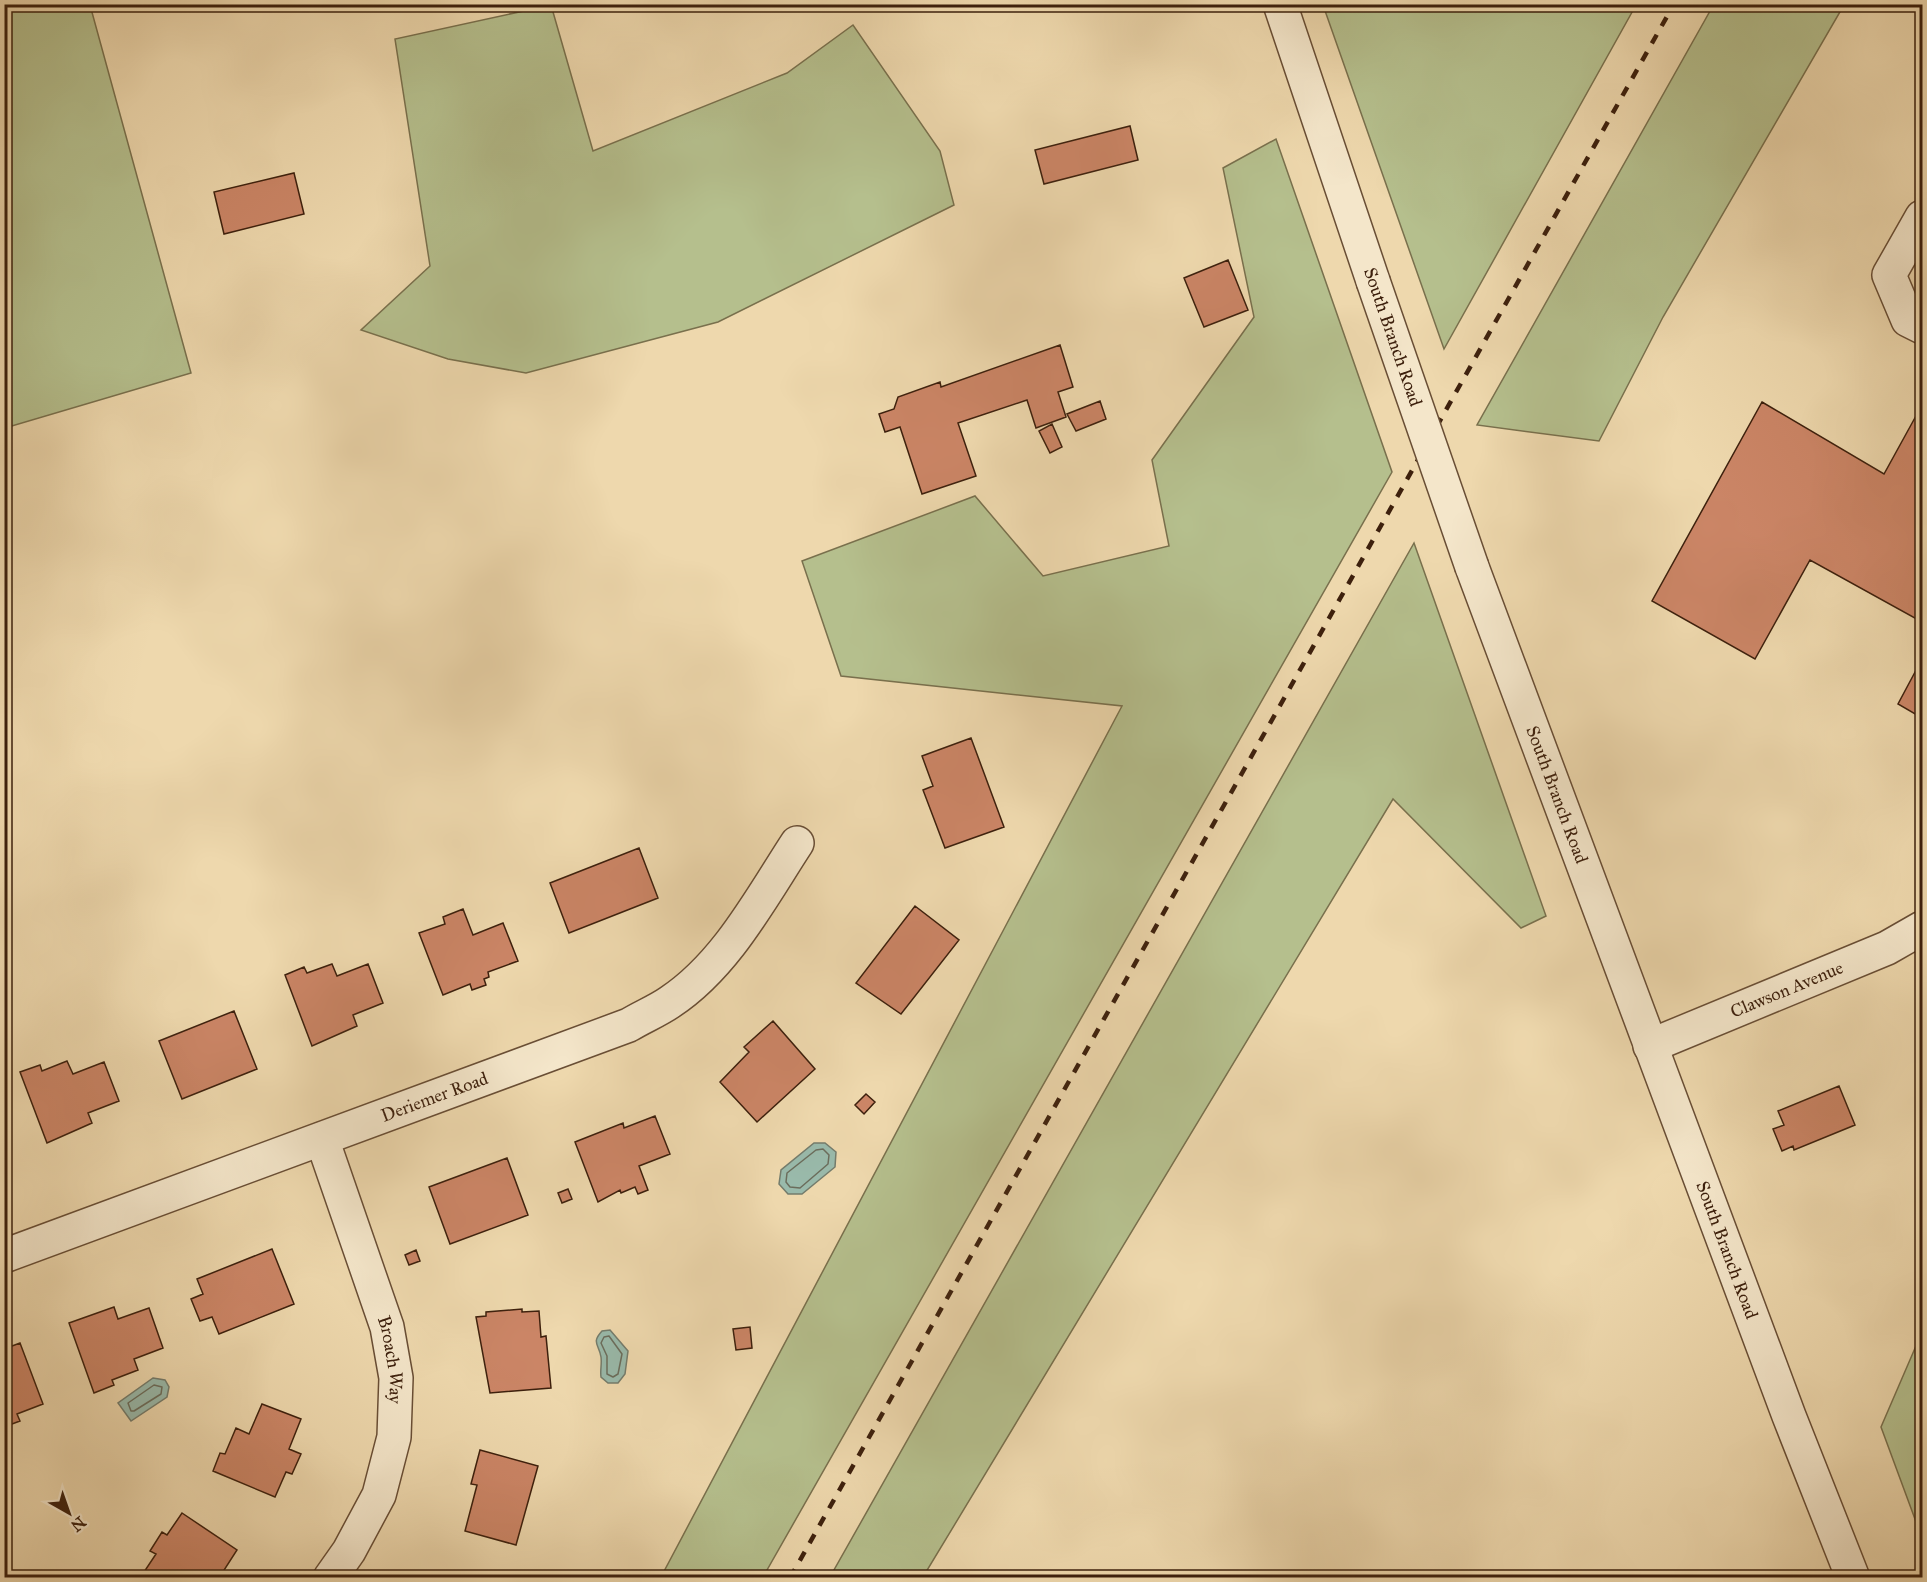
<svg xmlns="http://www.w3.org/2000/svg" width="1927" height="1582" font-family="'IM FELL Great Primer',serif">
<rect width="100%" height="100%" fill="#eed8ad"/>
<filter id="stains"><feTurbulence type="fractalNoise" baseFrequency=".00333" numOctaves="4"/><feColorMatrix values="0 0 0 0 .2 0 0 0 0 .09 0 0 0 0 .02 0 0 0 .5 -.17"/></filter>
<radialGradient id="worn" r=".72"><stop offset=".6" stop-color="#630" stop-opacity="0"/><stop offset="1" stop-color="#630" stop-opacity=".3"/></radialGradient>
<path fill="#b5bf8d" stroke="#79704d" stroke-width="1.5" d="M 5,4 L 90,5 L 191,373 L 5,428 Z
M 1714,4 L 1844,5 L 1663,317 L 1599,441 L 1477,425 Z
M 551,5 L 593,151 L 787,73 L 853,25 L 940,151 L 954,205 L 718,322 L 526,373 L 448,359 L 361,330 L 430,266 L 395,39 Z
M 1323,5 L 1636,5 L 1444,349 Z
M 1276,139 L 1392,472 L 763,1577 L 661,1577 L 1122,706 L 841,676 L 802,561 L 975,496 L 1043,576 L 1169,546 L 1152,460 L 1254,317 L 1223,168 Z
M 1414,543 L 1546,916 L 1521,928 L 1393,799 L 923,1577 L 830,1577 Z
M 1922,1332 L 1922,1538 L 1881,1427 Z"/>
<path fill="#99baab" stroke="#747c6c" stroke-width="1.5" d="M 814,1143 L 825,1143 L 836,1152 L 835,1167 L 802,1194 L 788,1194 L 779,1184 L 781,1170 Z
M 610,1330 L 628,1351 L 625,1374 L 618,1383 L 608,1383 L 601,1377 C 600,1370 602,1364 601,1357 C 599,1344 591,1343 602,1331 Z
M 153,1378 L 165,1380 L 169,1387 L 167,1397 L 131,1421 L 118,1403 Z"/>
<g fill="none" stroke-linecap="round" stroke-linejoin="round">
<path stroke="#6b6d5c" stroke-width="1.5" d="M 823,1149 L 829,1155 L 828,1164 L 800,1188 L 790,1187 L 786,1182 L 787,1173 L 816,1150 Z
M 609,1336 L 622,1354 L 618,1374 L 613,1377 L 607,1374 L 607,1356 L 601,1343 L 604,1337 Z
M 154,1385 L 162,1387 L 161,1394 L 134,1411 L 131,1411 L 128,1403 Z"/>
</g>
<path fill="#cb8566" stroke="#3d200d" stroke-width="1.5" d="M 1130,126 L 1138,160 L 1044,184 L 1035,150 Z
M 294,173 L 304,214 L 224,234 L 214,192 Z
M 1228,260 L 1248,310 L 1204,327 L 1184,278 Z
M 1060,345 L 1073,387 L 1058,392 L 1066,417 L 1036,428 L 1027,400 L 958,423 L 976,476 L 922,494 L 900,427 L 885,432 L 879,414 L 894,409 L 898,397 L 940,382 L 941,387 Z
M 1100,401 L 1106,419 L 1076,431 L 1067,414 Z
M 1762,402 L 1884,474 L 1922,405 L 1922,622 L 1810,560 L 1755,659 L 1652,601 Z
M 1052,424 L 1062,447 L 1050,453 L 1039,431 Z
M 1922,659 L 1922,718 L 1898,704 Z
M 971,738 L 1004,827 L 945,848 L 923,790 L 933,786 L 922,756 Z
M 639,848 L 658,898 L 569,933 L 550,883 Z
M 915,906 L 959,940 L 901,1014 L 856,983 Z
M 463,909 L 473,935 L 503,923 L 518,961 L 488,972 L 489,977 L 484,979 L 486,985 L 472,990 L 470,984 L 443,995 L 419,933 L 445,924 L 443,917 Z
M 332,964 L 337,976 L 368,964 L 383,1003 L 353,1015 L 357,1026 L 312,1046 L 285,975 L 304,967 L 307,973 Z
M 234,1011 L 257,1069 L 182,1099 L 159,1041 Z
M 773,1021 L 815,1069 L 757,1122 L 720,1082 L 749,1052 L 744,1047 Z
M 67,1061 L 73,1074 L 104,1062 L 119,1101 L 88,1113 L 92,1123 L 47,1143 L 20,1072 L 40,1065 L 42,1071 Z
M 1839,1086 L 1855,1125 L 1794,1150 L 1793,1146 L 1782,1151 L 1773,1129 L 1784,1125 L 1778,1111 Z
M 866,1094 L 875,1102 L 864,1114 L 855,1105 Z
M 655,1116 L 670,1154 L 639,1166 L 648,1190 L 638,1194 L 635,1187 L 621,1193 L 620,1190 L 598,1202 L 575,1142 L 623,1123 L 624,1128 Z
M 507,1158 L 528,1215 L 450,1244 L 429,1187 Z
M 568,1189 L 572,1199 L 562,1203 L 558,1193 Z
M 272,1249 L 294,1304 L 219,1334 L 212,1317 L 200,1321 L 191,1299 L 203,1294 L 197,1279 Z
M 416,1250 L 420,1261 L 409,1265 L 405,1255 Z
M 114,1307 L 118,1319 L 149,1308 L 163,1348 L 134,1359 L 138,1370 L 112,1380 L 114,1385 L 94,1393 L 69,1323 Z
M 522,1309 L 522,1312 L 539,1311 L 541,1337 L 546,1336 L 551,1388 L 490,1393 L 476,1317 L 486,1316 L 486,1312 Z
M 750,1327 L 752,1348 L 736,1350 L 733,1329 Z
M 20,1343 L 43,1404 L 17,1414 L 20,1421 L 4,1427 L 4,1349 Z
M 262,1404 L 301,1419 L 289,1449 L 301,1454 L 292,1474 L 286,1472 L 275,1497 L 213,1471 L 220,1453 L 225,1454 L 236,1428 L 249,1434 Z
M 480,1450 L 538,1466 L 516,1545 L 465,1531 L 477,1485 L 471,1484 Z
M 182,1513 L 237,1550 L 219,1578 L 140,1578 L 156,1554 L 150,1551 L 162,1532 L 167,1535 Z"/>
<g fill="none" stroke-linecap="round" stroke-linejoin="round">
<g stroke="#694e35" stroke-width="36">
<g id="minor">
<path d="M 1280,4 L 1373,281"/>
<path d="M 1922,217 L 1889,275 L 1908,320 L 1922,327"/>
<path id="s1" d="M 1472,567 L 1789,1416 L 1853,1578"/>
<path id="s2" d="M 1650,1046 L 1887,948 L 1922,928"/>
<path id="s3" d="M 322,1139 L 387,1327 L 396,1378 L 394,1437 L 379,1495 L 349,1551 L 330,1578"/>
<path id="s4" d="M 4,1256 L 629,1025 C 642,1017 657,1011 670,1002 C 726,965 761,898 797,843"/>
</g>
</g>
<use href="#minor" stroke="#f4e6ca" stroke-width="33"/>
<path stroke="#3d200d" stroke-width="4.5" stroke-dasharray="10 10" stroke-linecap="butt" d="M 790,1578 L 1674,4"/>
<g stroke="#694e35" stroke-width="36" stroke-linecap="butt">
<path id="minor-bridge" d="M 1373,281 L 1472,567"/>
</g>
<use href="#minor-bridge" stroke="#f4e6ca" stroke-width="33"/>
</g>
<g text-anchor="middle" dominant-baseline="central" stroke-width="4.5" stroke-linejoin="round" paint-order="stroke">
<g font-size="18" fill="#3d200d" stroke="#f4e6ca">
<text transform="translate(1393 337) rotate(71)">South Branch Road</text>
<text stroke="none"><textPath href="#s1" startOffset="243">South Branch Road</textPath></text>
<text stroke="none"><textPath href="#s2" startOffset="148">Clawson Avenue</textPath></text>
<text stroke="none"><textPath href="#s4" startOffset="459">Deriemer Road</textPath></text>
<text stroke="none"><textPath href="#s1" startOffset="729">South Branch Road</textPath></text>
<text stroke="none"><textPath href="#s3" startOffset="232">Broach Way</textPath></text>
</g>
</g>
<rect width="1927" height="1582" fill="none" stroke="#eed8ad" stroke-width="24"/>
<rect x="6" y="6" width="1915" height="1570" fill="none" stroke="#3d200d" stroke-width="3"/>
<rect x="12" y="12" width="1903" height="1558" fill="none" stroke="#3d200d" stroke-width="1.5"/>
<g transform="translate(69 1513) rotate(140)" stroke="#f4e6ca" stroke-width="4.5" paint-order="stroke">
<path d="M0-4.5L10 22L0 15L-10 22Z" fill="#3d200d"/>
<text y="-9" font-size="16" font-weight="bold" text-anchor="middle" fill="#3d200d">N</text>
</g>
<rect width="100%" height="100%" filter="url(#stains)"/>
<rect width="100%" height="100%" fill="url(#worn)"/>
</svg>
